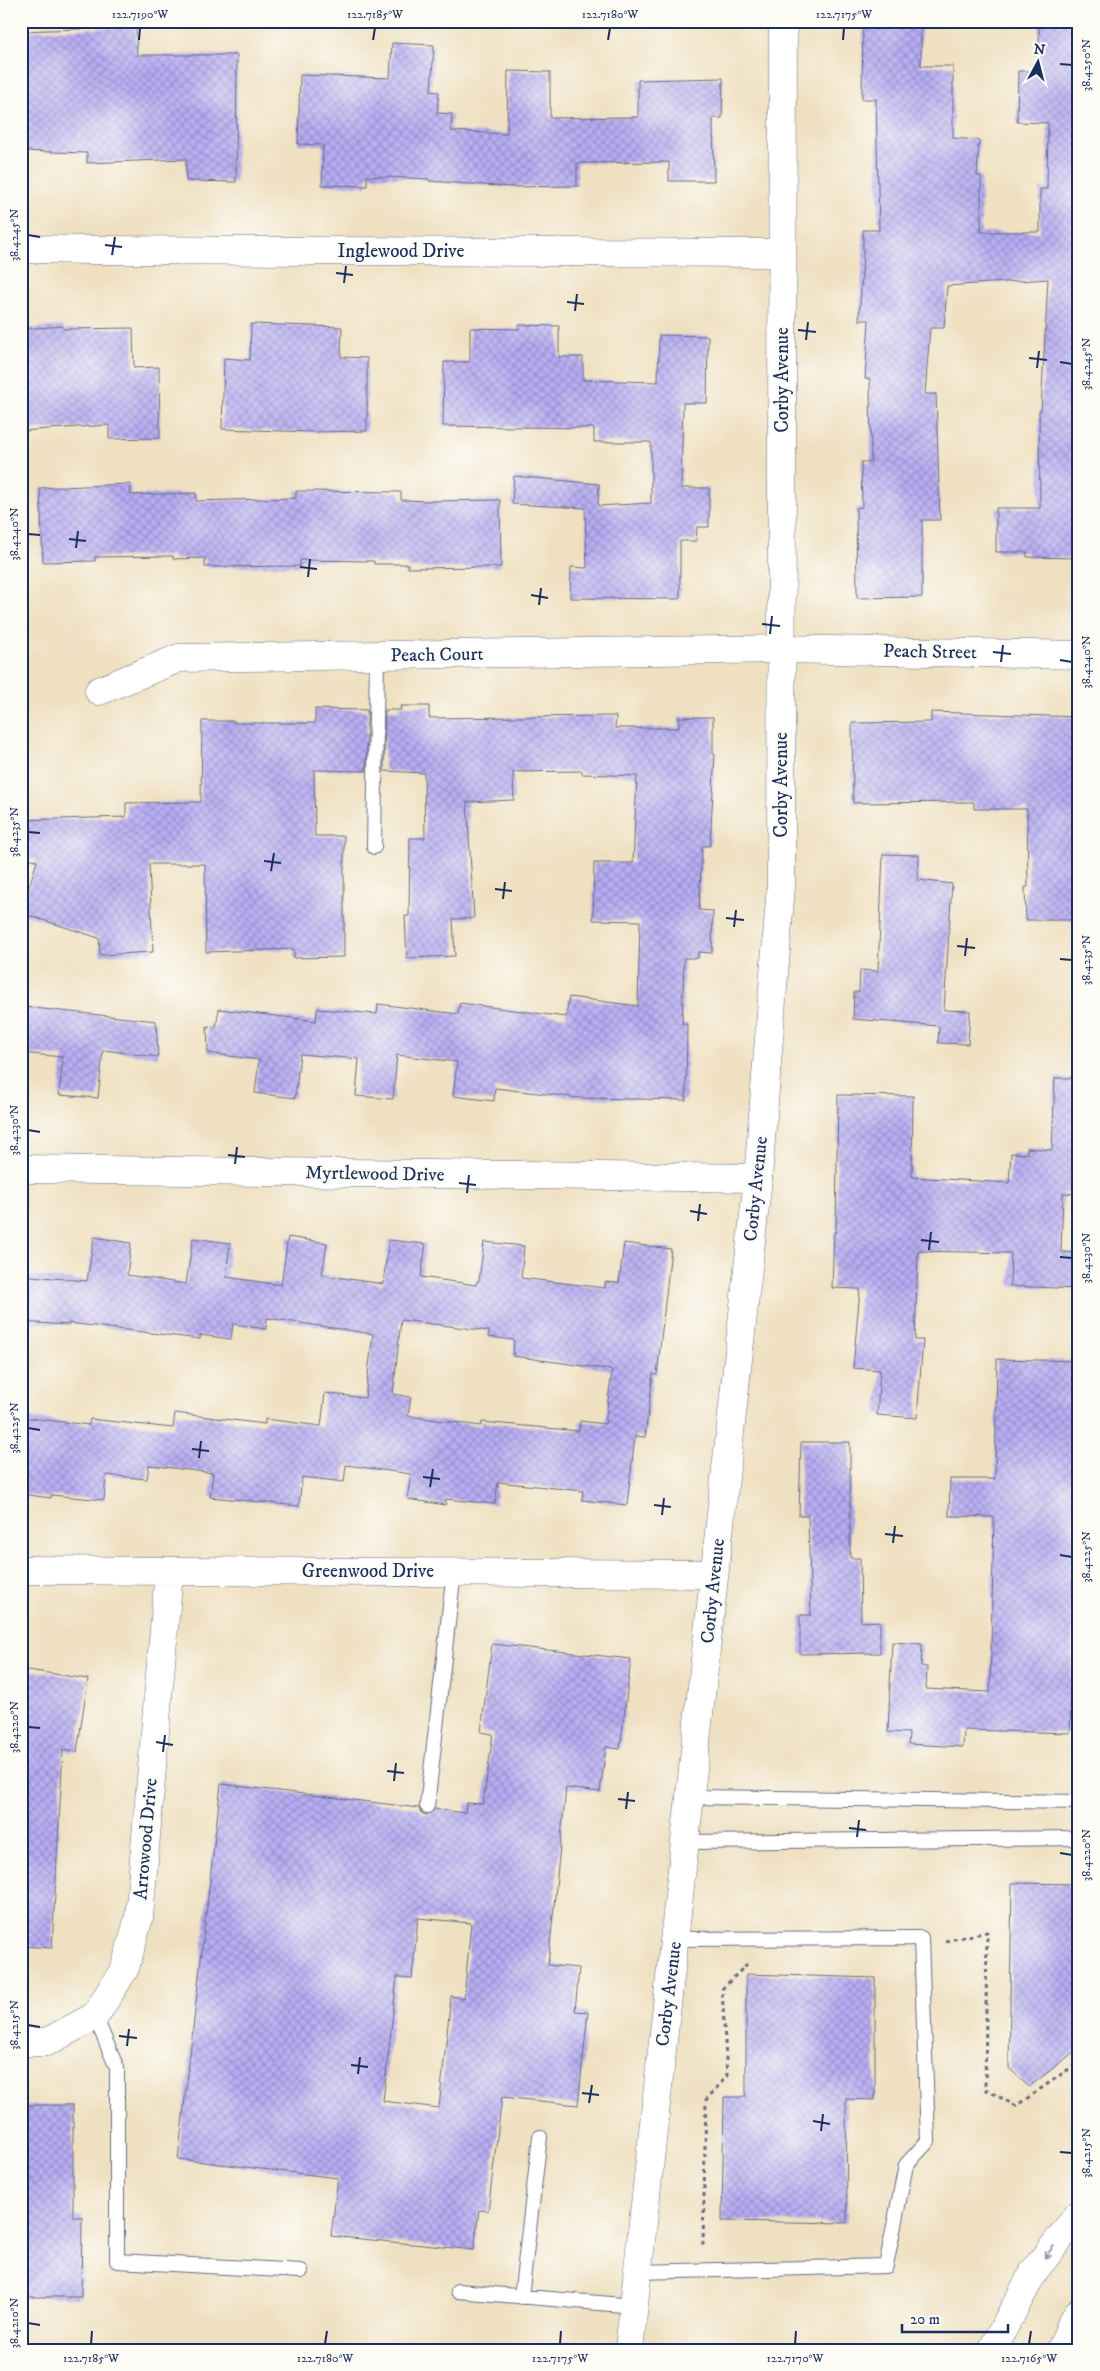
<svg xmlns="http://www.w3.org/2000/svg" width="1100" height="2371" font-family="'IM FELL DW Pica',serif">
<defs>
<pattern id="building-cross-hatch" width="8" height="8" patternUnits="userSpaceOnUse" patternTransform="scale(1.25)"><rect width="8" height="8" fill="#b8adf3"/><path d="M0 0l8 8M0 8l8-8" fill="none" stroke="#958dc8"/></pattern>
</defs>
<rect width="100%" height="100%" fill="#fdfcf7"/>
<filter id="ink" filterUnits="userSpaceOnUse"><feTurbulence type="fractalNoise" baseFrequency=".02" numOctaves="2"/><feDisplacementMap in="SourceGraphic" scale="10" xChannelSelector="R" yChannelSelector="G"/><feConvolveMatrix kernelMatrix="1 2 1 2 8 2 1 2 1" color-interpolation-filters="sRGB"/></filter>
<filter id="wash" filterUnits="userSpaceOnUse"><feTurbulence type="fractalNoise" baseFrequency=".0096" numOctaves="4" result="noise"/><feDisplacementMap in="SourceGraphic" scale="20" xChannelSelector="R" yChannelSelector="G"/><feGaussianBlur stdDeviation="1.12" result="paint"/><feColorMatrix in="noise" values="0 0 0 0 0 0 0 0 0 0 0 0 0 0 0 0 0 1.4 0 .05"/><feComposite in="paint" operator="in"/></filter>
<g filter="url(#wash)">
<rect width="100%" height="100%" fill="#efe0c1"/>
<g id="blocks">
<path fill="url(#building-cross-hatch)" fill-rule="evenodd" d="M 863,21 L 921,21 L 921,66 L 953,66 L 953,138 L 979,140 L 977,176 L 981,176 L 981,232 L 1040,232 L 1040,189 L 1047,189 L 1048,123 L 1017,122 L 1018,71 L 1039,71 L 1039,21 L 1079,21 L 1079,558 L 1027,557 L 1027,552 L 996,552 L 996,508 L 1040,508 L 1039,411 L 1041,411 L 1048,279 L 947,286 L 944,328 L 930,328 L 925,394 L 936,394 L 940,520 L 922,520 L 922,597 L 857,598 L 856,508 L 862,507 L 861,462 L 871,462 L 870,379 L 865,379 L 869,320 L 859,320 L 863,257 L 863,230 L 879,230 L 876,99 L 862,99 Z
M 136,27 L 137,55 L 237,55 L 236,182 L 186,181 L 186,159 L 87,163 L 87,153 L 21,151 L 21,31 Z
M 392,43 L 434,45 L 431,91 L 439,92 L 437,113 L 452,114 L 451,131 L 507,134 L 508,71 L 550,72 L 550,118 L 638,117 L 638,80 L 723,78 L 722,118 L 713,118 L 714,181 L 669,181 L 669,162 L 577,163 L 577,186 L 511,187 L 429,181 L 429,179 L 367,176 L 367,186 L 322,185 L 323,145 L 298,144 L 300,75 L 390,78 Z
M 251,324 L 342,327 L 341,357 L 367,358 L 367,431 L 313,432 L 222,429 L 224,358 L 250,360 Z
M 519,325 L 559,326 L 559,357 L 583,357 L 583,380 L 658,382 L 659,335 L 708,336 L 707,403 L 683,403 L 681,488 L 709,488 L 709,527 L 697,527 L 696,541 L 680,541 L 680,599 L 570,598 L 571,567 L 587,568 L 585,508 L 512,504 L 514,476 L 599,484 L 598,506 L 651,503 L 651,442 L 594,442 L 594,428 L 443,426 L 444,362 L 470,362 L 470,328 L 519,329 Z
M 63,326 L 63,329 L 133,328 L 134,368 L 159,367 L 160,438 L 109,439 L 109,425 L 21,431 L 21,329 Z
M 130,484 L 131,495 L 196,493 L 196,501 L 296,498 L 296,491 L 401,492 L 401,500 L 432,501 L 500,500 L 501,567 L 408,568 L 408,564 L 374,564 L 374,561 L 300,560 L 300,566 L 205,567 L 205,558 L 173,559 L 173,556 L 95,557 L 95,561 L 43,562 L 40,488 Z
M 400,706 L 429,706 L 429,718 L 616,716 L 615,728 L 679,728 L 679,717 L 713,717 L 713,754 L 715,754 L 710,846 L 702,846 L 699,910 L 713,911 L 712,953 L 698,952 L 698,958 L 684,958 L 682,1024 L 687,1024 L 686,1100 L 580,1098 L 495,1088 L 494,1101 L 453,1096 L 457,1062 L 397,1055 L 393,1099 L 356,1096 L 359,1059 L 300,1054 L 295,1098 L 255,1093 L 259,1060 L 208,1053 L 207,1026 L 216,1027 L 219,1009 L 316,1021 L 317,1009 L 377,1014 L 378,1004 L 458,1014 L 460,1003 L 566,1017 L 569,997 L 638,1006 L 640,921 L 593,920 L 594,863 L 633,863 L 637,776 L 582,774 L 582,771 L 513,772 L 514,800 L 467,802 L 474,918 L 453,919 L 455,956 L 407,958 L 405,916 L 409,916 L 410,838 L 425,838 L 424,773 L 384,771 L 385,710 L 401,710 Z
M 315,709 L 367,710 L 366,771 L 314,770 L 315,836 L 344,836 L 344,957 L 294,958 L 294,949 L 206,952 L 205,864 L 149,864 L 153,952 L 100,955 L 99,938 L 21,913 L 37,861 L 21,855 L 21,820 L 126,817 L 126,803 L 201,802 L 202,721 L 235,721 L 235,723 L 315,723 Z
M 931,712 L 1079,717 L 1079,920 L 1026,920 L 1025,887 L 1028,887 L 1027,809 L 974,809 L 974,802 L 853,803 L 852,723 L 931,722 Z
M 883,854 L 919,855 L 918,880 L 952,884 L 944,1010 L 970,1011 L 968,1044 L 938,1043 L 939,1026 L 853,1019 L 854,992 L 859,992 L 860,970 L 878,971 Z
M 24,1007 L 156,1021 L 158,1057 L 103,1050 L 98,1098 L 59,1095 L 63,1057 L 21,1053 Z
M 1055,1078 L 1079,1078 L 1079,1194 L 1063,1193 L 1061,1252 L 1079,1253 L 1079,1289 L 1010,1286 L 1011,1253 L 918,1251 L 915,1340 L 923,1340 L 917,1418 L 877,1415 L 880,1370 L 853,1368 L 860,1289 L 832,1288 L 834,1232 L 836,1232 L 838,1095 L 913,1096 L 912,1177 L 1009,1183 L 1011,1153 L 1027,1154 L 1027,1148 L 1052,1150 Z
M 94,1237 L 131,1243 L 127,1275 L 186,1284 L 193,1238 L 230,1243 L 226,1277 L 281,1285 L 288,1237 L 327,1243 L 322,1275 L 383,1284 L 389,1240 L 426,1244 L 421,1277 L 476,1285 L 477,1281 L 479,1281 L 484,1242 L 524,1246 L 521,1278 L 605,1288 L 605,1282 L 619,1283 L 624,1243 L 671,1249 L 657,1375 L 653,1374 L 645,1437 L 635,1436 L 627,1505 L 582,1500 L 583,1491 L 498,1482 L 495,1504 L 446,1499 L 445,1505 L 407,1499 L 411,1474 L 346,1465 L 344,1482 L 302,1477 L 299,1506 L 210,1497 L 213,1473 L 149,1465 L 147,1479 L 106,1475 L 104,1500 L 51,1495 L 51,1498 L 21,1494 L 21,1417 L 89,1425 L 90,1419 L 173,1428 L 175,1413 L 265,1424 L 265,1419 L 321,1426 L 325,1393 L 365,1398 L 373,1334 L 267,1318 L 266,1329 L 233,1324 L 231,1339 L 200,1335 L 200,1339 L 69,1323 L 69,1325 L 21,1322 L 21,1275 L 87,1281 ZM 401,1320 L 489,1331 L 488,1337 L 514,1340 L 513,1356 L 612,1370 L 605,1424 L 580,1421 L 579,1431 L 482,1422 L 481,1426 L 408,1416 L 411,1397 L 393,1394 Z
M 997,1359 L 1078,1361 L 1070,1733 L 964,1730 L 963,1747 L 908,1744 L 909,1733 L 888,1732 L 892,1642 L 922,1644 L 921,1666 L 927,1667 L 926,1689 L 990,1692 L 994,1517 L 949,1516 L 950,1479 L 995,1479 Z
M 801,1442 L 850,1442 L 850,1558 L 860,1558 L 861,1622 L 880,1621 L 880,1653 L 800,1654 L 800,1615 L 811,1615 L 808,1516 L 799,1516 Z
M 492,1644 L 631,1659 L 620,1749 L 606,1747 L 600,1792 L 566,1788 L 548,1965 L 579,1968 L 575,2011 L 588,2012 L 578,2105 L 502,2097 L 488,2211 L 479,2210 L 474,2250 L 331,2236 L 338,2178 L 178,2159 L 221,1784 L 419,1808 L 421,1813 L 426,1815 L 435,1809 L 465,1813 L 466,1803 L 483,1804 L 493,1734 L 481,1732 ZM 418,1918 L 471,1923 L 464,1998 L 451,1996 L 439,2108 L 383,2101 L 397,1977 L 412,1978 Z
M 21,1669 L 88,1679 L 77,1752 L 63,1750 L 52,1948 L 21,1946 Z
M 1012,1883 L 1079,1884 L 1079,2048 L 1029,2087 L 1009,2068 Z
M 746,1974 L 875,1978 L 875,2100 L 846,2099 L 847,2223 L 722,2221 L 724,2097 L 746,2097 Z
M 21,2105 L 73,2105 L 73,2217 L 82,2217 L 81,2297 L 21,2297 Z"/>
</g>
</g>
<g filter="url(#ink)">
<use href="#blocks" fill-opacity="0" stroke="#656d81" stroke-width="1"/>
<g fill="none" stroke-linecap="round" stroke-linejoin="round">
<g stroke="#656d81" stroke-width="16">
<path id="lane" d="M 374,847 L 377,656
M 691,1797 L 1079,1802
M 427,1806 L 454,1571
M 686,1842 L 1079,1838
M 95,2016 L 117,2068 L 117,2261 L 301,2271
M 637,2272 L 886,2266 L 906,2165 L 928,2141 L 921,1938 L 675,1939
M 458,2291 L 634,2306
M 521,2297 L 540,2137"/>
</g>
<g stroke="#656d81" stroke-width="29">
<path id="street" d="M 21,245 L 31,249 L 90,250 L 782,253
M 99,691 L 179,658 L 782,649 L 1079,655
M 21,1169 L 758,1178
M 21,1570 L 714,1574
M 21,2042 L 47,2042 L 95,2016 L 125,1968 L 139,1917 L 169,1571"/>
</g>
<g stroke="#656d81" stroke-width="29">
<path id="secondary" d="M 629,2350 L 758,1178 L 781,886 L 783,21
M 992,2350 L 1034,2271 L 1079,2214
M 1061,2350 L 1072,2322 L 1079,2312"/>
</g>
<path stroke="#656d81" stroke-width="3" stroke-dasharray="4 4" stroke-linecap="butt" d="M 945,1941 L 987,1932 L 985,2089 L 1016,2106 L 1079,2062
M 703,2245 L 706,2100 L 727,2076 L 722,1989 L 747,1964"/>
<use href="#lane" stroke="#fff" stroke-width="14"/>
<use href="#street" stroke="#fff" stroke-width="28"/>
<use href="#secondary" stroke="#fff" stroke-width="28"/>
</g>
<defs><path id="oneway-shaft" d="M-6 0H5M1.5-3L5.5 0L1.5 3" fill="none" stroke-width="1.6" stroke-linecap="round" stroke-linejoin="round" transform="scale(1.25)"/></defs>
<use stroke="#8d97ae" href="#oneway-shaft" transform="translate(1049 2252) rotate(128)"/>
</g>
<path fill="none" stroke="#1b2f5e" stroke-width="2" d="M 139,40 L 140,28M 373,40 L 375,28M 608,40 L 610,28M 843,40 L 844,28M 1060,64 L 1072,65M 28,235 L 40,237M 105,245 L 122,247M 112,255 L 115,237M 336,273 L 353,275M 344,283 L 346,266M 567,302 L 584,304M 575,311 L 577,294M 798,330 L 816,332M 806,340 L 808,322M 1029,358 L 1047,360M 1060,362 L 1072,364M 1037,368 L 1039,351M 28,534 L 40,535M 69,539 L 86,541M 76,548 L 78,531M 300,567 L 317,569M 308,577 L 310,559M 531,595 L 548,598M 539,605 L 541,588M 762,624 L 780,626M 770,634 L 772,616M 993,652 L 1011,654M 1060,660 L 1072,662M 1001,662 L 1003,645M 28,832 L 40,833M 264,861 L 281,863M 271,871 L 274,853M 495,889 L 512,891M 503,899 L 505,882M 726,918 L 744,920M 734,927 L 736,910M 957,946 L 975,948M 965,956 L 967,938M 1060,959 L 1072,960M 28,1130 L 40,1132M 228,1155 L 245,1157M 235,1164 L 237,1147M 459,1183 L 476,1185M 467,1193 L 469,1175M 690,1211 L 707,1214M 698,1221 L 700,1204M 921,1240 L 939,1242M 929,1250 L 931,1232M 1060,1257 L 1072,1258M 28,1428 L 40,1430M 192,1449 L 209,1451M 199,1458 L 201,1441M 423,1477 L 440,1479M 430,1487 L 433,1469M 654,1505 L 671,1507M 662,1515 L 664,1498M 885,1534 L 903,1536M 893,1543 L 895,1526M 1060,1555 L 1072,1557M 28,1727 L 40,1728M 156,1742 L 173,1745M 163,1752 L 165,1735M 387,1771 L 404,1773M 394,1781 L 396,1763M 618,1799 L 635,1801M 626,1809 L 628,1792M 849,1828 L 866,1830M 857,1837 L 859,1820M 1060,1853 L 1072,1855M 28,2025 L 40,2027M 119,2036 L 137,2038M 127,2046 L 129,2029M 351,2065 L 368,2067M 358,2074 L 360,2057M 582,2093 L 599,2095M 589,2103 L 592,2085M 813,2121 L 830,2124M 821,2131 L 823,2114M 1060,2152 L 1072,2153M 28,2323 L 40,2325M 91,2344 L 92,2331M 325,2344 L 327,2331M 560,2344 L 561,2331M 795,2344 L 796,2331M 1029,2344 L 1031,2331"/>
<g text-anchor="middle" dominant-baseline="central" stroke-width="4.5" stroke-linejoin="round" paint-order="stroke">
<g font-size="19" fill="#1b2f5e" stroke="#fdfcf7">
<text x="401" y="251">Inglewood Drive</text>
<text transform="translate(782 380) rotate(-90)">Corby Avenue</text>
<text transform="translate(930 652) rotate(1)">Peach Street</text>
<text transform="translate(437 655) rotate(-1)">Peach Court</text>
<text transform="translate(781 785) rotate(-90)">Corby Avenue</text>
<text transform="translate(375 1174) rotate(1)">Myrtlewood Drive</text>
<text transform="translate(756 1189) rotate(-84)">Corby Avenue</text>
<text x="368" y="1571">Greenwood Drive</text>
<text transform="translate(713 1591) rotate(-84)">Corby Avenue</text>
<text transform="translate(146 1839) rotate(-85)">Arrowood Drive</text>
<text transform="translate(669 1994) rotate(-83)">Corby Avenue</text>
</g>
</g>
<rect width="1100" height="2371" fill="none" stroke="#fdfcf7" stroke-width="55"/>
<g transform="translate(1038 62) rotate(7)" stroke="#fdfcf7" stroke-width="4" paint-order="stroke">
<path d="M0-4L9 19L0 12L-9 19Z" fill="#1b2f5e"/>
<text y="-8" font-size="14" font-weight="bold" text-anchor="middle" fill="#1b2f5e">N</text>
</g>
<path d="M902 2324v8h106v-8" fill="none" stroke="#1b2f5e" stroke-width="2.5"/>
<text x="910" y="2324" font-size="15" fill="#1b2f5e" stroke="#fdfcf7" stroke-width="4" paint-order="stroke">20 m</text>
<rect x="28" y="28" width="1044" height="2316" fill="none" stroke="#1b2f5e" stroke-width="2"/>
<g font-size="12" text-anchor="middle" fill="#1b2f5e">
<text x="140" y="18">122.7190°W</text>
<text x="375" y="18">122.7185°W</text>
<text x="610" y="18">122.7180°W</text>
<text x="844" y="18">122.7175°W</text>
<text transform="translate(1086 65) rotate(-90)" y="4">38.4250°N</text>
<text transform="translate(14 235) rotate(-90)" y="4">38.4245°N</text>
<text transform="translate(1086 364) rotate(-90)" y="4">38.4245°N</text>
<text transform="translate(14 534) rotate(-90)" y="4">38.4240°N</text>
<text transform="translate(1086 662) rotate(-90)" y="4">38.4240°N</text>
<text transform="translate(14 832) rotate(-90)" y="4">38.4235°N</text>
<text transform="translate(1086 960) rotate(-90)" y="4">38.4235°N</text>
<text transform="translate(14 1130) rotate(-90)" y="4">38.4230°N</text>
<text transform="translate(1086 1258) rotate(-90)" y="4">38.4230°N</text>
<text transform="translate(14 1428) rotate(-90)" y="4">38.4225°N</text>
<text transform="translate(1086 1557) rotate(-90)" y="4">38.4225°N</text>
<text transform="translate(14 1727) rotate(-90)" y="4">38.4220°N</text>
<text transform="translate(1086 1855) rotate(-90)" y="4">38.4220°N</text>
<text transform="translate(14 2025) rotate(-90)" y="4">38.4215°N</text>
<text transform="translate(1086 2153) rotate(-90)" y="4">38.4215°N</text>
<text transform="translate(14 2323) rotate(-90)" y="4">38.4210°N</text>
<text x="91" y="2362">122.7185°W</text>
<text x="325" y="2362">122.7180°W</text>
<text x="560" y="2362">122.7175°W</text>
<text x="795" y="2362">122.7170°W</text>
<text x="1029" y="2362">122.7165°W</text>
</g>
</svg>
